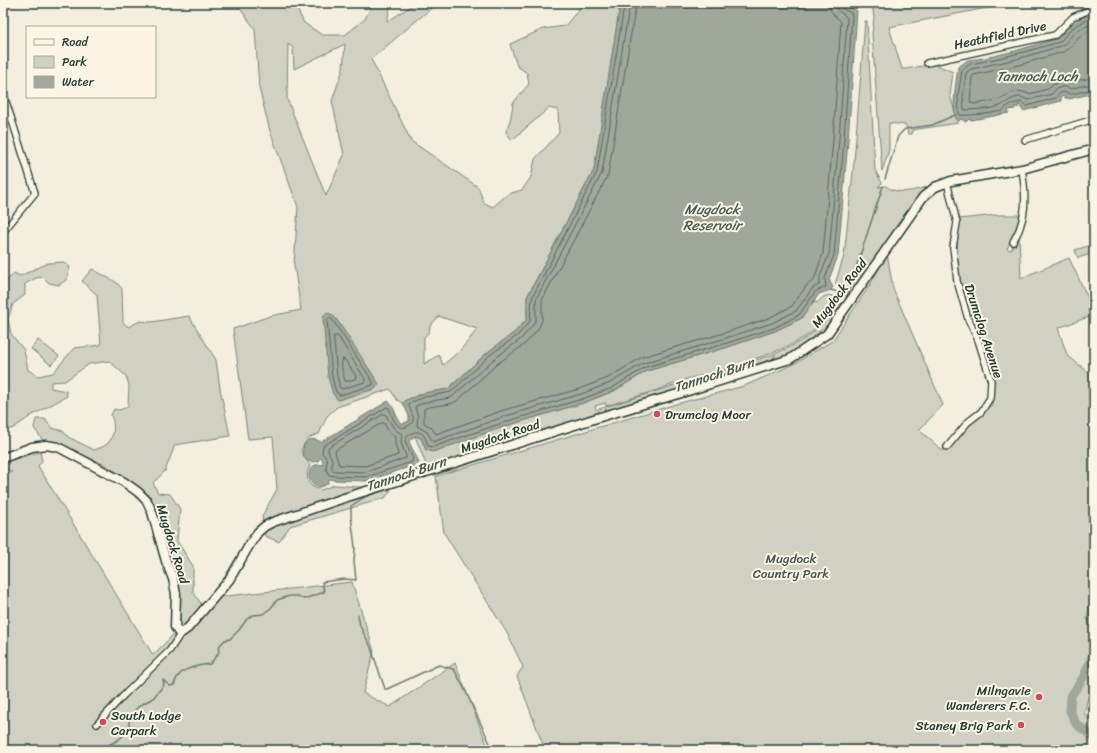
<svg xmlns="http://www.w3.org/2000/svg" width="1097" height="753" font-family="Sriracha,sans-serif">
<rect width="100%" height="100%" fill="#f3eede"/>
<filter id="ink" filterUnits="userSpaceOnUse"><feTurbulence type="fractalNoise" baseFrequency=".025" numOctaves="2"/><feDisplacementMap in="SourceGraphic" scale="8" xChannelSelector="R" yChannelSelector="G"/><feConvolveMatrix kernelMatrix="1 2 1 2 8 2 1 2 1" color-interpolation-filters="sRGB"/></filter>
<g filter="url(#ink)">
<path fill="#e1dfd0" d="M 1094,675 L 1094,727 L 1084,713 Z"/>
<path fill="#d0d1c2" stroke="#78877b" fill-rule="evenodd" d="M 236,3 L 294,3 L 304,23 L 322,35 L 345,35 L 365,19 L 373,3 L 391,3 L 387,22 L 415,3 L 435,3 L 434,6 L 371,59 L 411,141 L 478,187 L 484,203 L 493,207 L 508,194 L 522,190 L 531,177 L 535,159 L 559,133 L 558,110 L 549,108 L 512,140 L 506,132 L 511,117 L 513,103 L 529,84 L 527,73 L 517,66 L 510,44 L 543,29 L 565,26 L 584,3 L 616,3 L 619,11 L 594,170 L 527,297 L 527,319 L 515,332 L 488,352 L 448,389 L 424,393 L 406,400 L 403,403 L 397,400 L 390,389 L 337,407 L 327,416 L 319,434 C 308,437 305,440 301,451 L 305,458 L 310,465 L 307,473 L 308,482 L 313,487 L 321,490 L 334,485 L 360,487 L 391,490 L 385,498 L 290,526 L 279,542 L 265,536 L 262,516 L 277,489 L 273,437 L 248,439 L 233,329 L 270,316 L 301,310 L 294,265 L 298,207 L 270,131 L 259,88 L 255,29 ZM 288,44 L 293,48 L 294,69 L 345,44 L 343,69 L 332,101 L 344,155 L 326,196 L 287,99 ZM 326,312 L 340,327 L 377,386 L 336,398 L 331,380 ZM 439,316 L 441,317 L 477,329 C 466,345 458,353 443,365 L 439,355 L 424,364 L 424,337 L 429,332 L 430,326 Z
M 872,3 L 1002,3 L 992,7 L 889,27 L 902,69 L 906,69 L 934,64 L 953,72 L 950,95 L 958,123 L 912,130 L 912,134 L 908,134 L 906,125 L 889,123 L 889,150 L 882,171 L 872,34 L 874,18 Z
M 865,21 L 867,21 L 875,170 L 882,183 L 878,187 L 886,186 C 898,196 914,190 927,187 L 931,189 L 858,286 L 850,293 L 835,284 L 844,256 L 854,162 Z
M 998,215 L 1021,215 L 1007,249 L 1011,250 L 1019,235 L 1021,278 L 1069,258 L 1094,311 L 1094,315 L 1058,328 L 1067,355 L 1094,377 L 1094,675 L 1084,713 L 1094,727 L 1094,750 L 545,750 L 517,676 L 523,667 L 507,633 L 444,533 L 436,476 L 676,404 L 744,386 L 792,365 L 832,341 L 870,285 L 887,253 L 893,289 L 943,405 L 919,430 L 943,451 L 962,424 L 992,405 L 994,381 L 965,302 L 957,265 L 958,219 Z
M 1091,245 L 1094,253 L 1078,258 L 1075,250 Z
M 63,262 L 70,267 L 66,280 L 59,285 L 49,283 L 43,277 L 36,278 L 25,284 L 25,295 L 13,304 L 8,319 L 11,334 L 24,350 L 28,370 L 38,376 L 53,373 L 74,348 L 101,345 L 97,295 L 82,281 L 92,269 L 116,282 L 122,289 L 123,322 L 128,327 L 140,321 L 151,322 L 189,316 L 216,360 L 220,388 L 230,436 L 175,445 L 165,471 L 153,483 L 158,493 L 170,494 L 180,509 L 177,541 L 193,566 L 193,592 L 202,605 L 192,620 L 185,625 L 182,624 L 179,619 L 180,598 L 150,496 L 144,494 L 128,479 L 105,465 L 63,446 L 44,442 L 34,428 L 36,419 L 45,419 L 52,428 L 63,431 L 68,437 L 94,450 C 97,449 103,447 106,445 C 115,438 115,424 111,415 L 114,409 L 119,410 L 128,407 L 129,385 L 126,376 L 109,361 L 89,364 L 65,381 L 51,382 L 51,388 L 66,391 L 67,396 L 31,416 L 12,429 L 3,428 L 3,285 L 14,273 L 20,276 L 48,263 Z
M 828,295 L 838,297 L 839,296 C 823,335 788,348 751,360 C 737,365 722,370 708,374 C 700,376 691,377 684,380 C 659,390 632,398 606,406 L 605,403 L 595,406 L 596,410 L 772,355 C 793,346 807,340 823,323 C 830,316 834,302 846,303 L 832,321 L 806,343 L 784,357 L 427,467 L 415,436 L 421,438 L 426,450 L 583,403 L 614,391 L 647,371 L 728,347 L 775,331 L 802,318 L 814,301 L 817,303 L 823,297 Z
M 38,340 L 59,356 L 51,365 L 31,349 Z
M 40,452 L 42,461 L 38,466 L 153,655 L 173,635 L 181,639 L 218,597 L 352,582 L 374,651 L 363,693 L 390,707 L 455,663 L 488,747 L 483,750 L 3,750 L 3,474 L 12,472 L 5,468 L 6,461 Z"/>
<path fill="#a0a89b" stroke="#6c7d72" d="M 623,3 L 841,3 L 857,11 L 848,140 L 838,256 L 829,279 L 831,284 L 833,287 L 831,290 L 819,294 L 802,318 L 775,331 L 728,347 L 647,371 L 614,391 L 583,403 L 509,425 L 433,452 L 426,450 L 421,438 L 415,436 L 410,440 L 409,442 L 419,462 L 418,464 L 367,481 L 334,480 L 330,479 L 328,481 L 328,483 C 308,499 300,460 323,465 L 323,462 L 321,458 L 319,459 L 318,461 C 295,468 300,429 321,442 L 388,401 C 395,407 395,417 402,424 L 409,421 L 409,416 L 403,403 L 406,400 L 424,393 L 448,389 L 488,352 L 515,332 L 527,319 L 527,297 L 594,170 L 619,11 Z
M 1085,16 L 1094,16 L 1094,93 L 1069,99 L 1068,98 L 1065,98 L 1064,96 L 1061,97 L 1061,101 L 1023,111 L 1019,104 L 1018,108 L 1015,106 L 1015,109 L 1008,110 L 1009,113 C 998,115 989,117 978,119 L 977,118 L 977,119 L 972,120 L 969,119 L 967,121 L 965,122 L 965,120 L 962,120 L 961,118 L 960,120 L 957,122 C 951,105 956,85 958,67 L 968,60 L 985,58 L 1015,51 L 1059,38 L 1068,27 Z
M 327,313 L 333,315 L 339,323 L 379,384 L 375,389 L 338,400 L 333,394 L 328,377 L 323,317 Z"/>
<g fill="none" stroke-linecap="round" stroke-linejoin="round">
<path stroke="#53685d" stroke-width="1" d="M 626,3 L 623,13 L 597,172 L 532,298 L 530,321 L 518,335 L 490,355 L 451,392 L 425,397 L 409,403 C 408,409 415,415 413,421 C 412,424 409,425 406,427 C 396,431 392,415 389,408 L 387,407 L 323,446 L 322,453 L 325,456 L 327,461 L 326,469 L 329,475 L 335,476 L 366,477 L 412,462 L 413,459 L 405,441 C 408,433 418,428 424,436 C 426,439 427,443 428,446 L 433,447 L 508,421 L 582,399 L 612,388 L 646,367 L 727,343 L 774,328 L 799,315 L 816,291 L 826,287 L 825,278 L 834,255 L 844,140 L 852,15 L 851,13 L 841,8 L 840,3
M 631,3 L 628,14 L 602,173 L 536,299 L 536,319 L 533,325 L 521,339 L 494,359 L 453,396 L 450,398 L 426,402 L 416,406 L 415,408 L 418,416 L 417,426 L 427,432 L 433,442 L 506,416 L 581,394 L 610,383 L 644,363 L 726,338 L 772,323 L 796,311 L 812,289 L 820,284 L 820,276 L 829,254 L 839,139 L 847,18 C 843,12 835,12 835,3
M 637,3 L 634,15 L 608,175 L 542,300 L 542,321 L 538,329 L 525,344 L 497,364 L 457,401 C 447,407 434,404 424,409 L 424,423 L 431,427 L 436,434 L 504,410 L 579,389 L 608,378 L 642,357 L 724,333 L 769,318 L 792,306 L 807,285 L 814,280 L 823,253 L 833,139 L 841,22 C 835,15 829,13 829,3
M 1094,19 L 1086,20 L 1071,29 L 1060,42 L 1016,54 L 986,61 L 970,64 L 962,70 L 958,97 L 959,113 L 960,115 C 966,116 999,113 1004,110 C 1005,109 1005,108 1006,107 C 1010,104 1016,103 1021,102 L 1027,106 L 1056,98 L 1059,94 L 1063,92 L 1071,94 L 1094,89
M 1094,25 C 1087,25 1078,29 1073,34 C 1069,38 1067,43 1061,46 L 1017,59 L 971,69 L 966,73 L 963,97 L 964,109 L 966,110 C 977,109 989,110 1000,106 C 1006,103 1011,98 1019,97 C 1023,97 1025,99 1028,100 L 1052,94 L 1056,89 L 1062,87 L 1066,87 L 1071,89 L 1081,86 L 1094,84
M 1094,31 C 1079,31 1075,46 1063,52 L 1019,65 L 974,75 L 972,77 L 970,102 L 973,104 L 987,102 L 998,100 L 1009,94 L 1017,91 L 1023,92 L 1029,94 L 1048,89 L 1054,84 L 1060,82 L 1065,81 L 1072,83 L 1080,80 L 1094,78
M 329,318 L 331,318 L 336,325 L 373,382 L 373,385 L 340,395 L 336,392 L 332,377 L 327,320 Z
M 334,336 L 338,336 L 365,379 L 365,382 L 342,389 L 340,388 L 337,376 Z
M 343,359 L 345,360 L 356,376 L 355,379 L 347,381 L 345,381 C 343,374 340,365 343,359 Z
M 384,414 L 386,415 L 393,427 L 397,431 L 402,434 L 401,443 L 406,456 L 406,458 L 366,472 L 336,471 L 332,470 L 332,459 L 328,451 L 328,448 Z
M 382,423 L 384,423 L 388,431 L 395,437 L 395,445 L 398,453 L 398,455 L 365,466 L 339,465 L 335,452 L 336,450 Z"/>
<path stroke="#6c7d72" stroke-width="1.5" d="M 885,179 L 898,136 L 905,129 L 932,125 L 955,115
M 831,290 L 847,295
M 846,298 L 883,186
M 771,361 L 775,356
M 623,415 L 681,398 L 718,386
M 504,452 L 613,417
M 358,615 L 360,626 L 370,645 L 385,689 L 387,689 L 439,665 L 453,669 L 455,671 L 467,694 L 493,750
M 99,750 L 118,740 L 126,733 L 129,726 L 129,721 L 135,710 L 139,706 L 153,698 L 164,685 L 163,680 L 170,686 L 174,685 C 175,681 177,677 180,674 C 186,667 202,665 210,664 L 218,654 L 220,645 L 225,640 L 230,639 L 239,630 L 247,619 L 253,615 L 263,614 L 271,608 L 277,600 L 289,596 L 297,596 L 304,599 L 324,592 L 322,582 L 345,579 L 356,580 L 354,561 L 355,547 L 351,516 L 351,506 L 366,496 L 430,475"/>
<path stroke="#a0a89b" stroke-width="9" d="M 1094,601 L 1091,618 L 1094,626
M 1094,651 L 1090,662 L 1083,678 L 1071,696 L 1070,711 L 1076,724 L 1094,737"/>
<g stroke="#1f3d34" stroke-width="8">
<path id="street" d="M 927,63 L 1055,35 L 1073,17 L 1087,11 L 1094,11
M 3,92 L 35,193 L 3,232
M 1025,140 L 1094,119
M 947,182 L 957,223 L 953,247 L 957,281 L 968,319 L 978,340 L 991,381 L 990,398 L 981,412 L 968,422 L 947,447
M 1013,242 C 1015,237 1019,232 1020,227 C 1027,208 1025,189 1022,169
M 97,724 L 124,695 L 170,650 L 181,633"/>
</g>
<g stroke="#1f3d34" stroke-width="11">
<path id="secondary" d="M 3,458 L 32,447 L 46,445 L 58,447 L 124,482 L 138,492 L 147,501 L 152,512 L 166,561 L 173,579 L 176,594 L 175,627 L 179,633 L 181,633 L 188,628 L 229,580 L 250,544 L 258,532 L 265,526 L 273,522 L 344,498 L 600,417 L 688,391 L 790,359 L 827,334 L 923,197 L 935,187 L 951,181 L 1022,169 L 1094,149"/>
</g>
<use href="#street" stroke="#fcf5e5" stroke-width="5.5"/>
<use href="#secondary" stroke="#fcf5e5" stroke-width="8"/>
</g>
</g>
<g fill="#d1495b" stroke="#fcf5e5" stroke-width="1.5">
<circle cx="657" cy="414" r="4"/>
<circle cx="1039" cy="697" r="4"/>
<circle cx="103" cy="722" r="4"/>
<circle cx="1021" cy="725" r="4"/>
</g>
<g text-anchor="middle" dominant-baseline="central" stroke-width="4" stroke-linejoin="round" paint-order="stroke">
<g font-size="13" fill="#1f3d34" stroke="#fcf5e5">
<text transform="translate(1000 35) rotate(-12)">Heathfield Drive</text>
<text transform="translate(839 293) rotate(-53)">Mugdock Road</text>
<text transform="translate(984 331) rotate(72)">Drumclog Avenue</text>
<text transform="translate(500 436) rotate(-18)">Mugdock Road</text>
<text transform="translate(173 544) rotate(73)">Mugdock Road</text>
</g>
<g font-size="13" fill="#1f3d34" stroke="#fcf5e5" text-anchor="start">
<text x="665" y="414">Drumclog Moor</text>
<text x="1031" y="690" text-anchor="end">Milngavie<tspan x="1031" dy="15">Wanderers F.C.</tspan></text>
<text x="111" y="715">South Lodge<tspan x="111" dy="15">Carpark</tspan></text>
<text x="1013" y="725" text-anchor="end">Staney Brig Park</text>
</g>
<g font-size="13" fill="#425b50" stroke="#fcf5e5">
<text x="791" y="558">Mugdock<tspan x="791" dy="15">Country Park</tspan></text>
</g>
<g font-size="14" font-style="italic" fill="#465d53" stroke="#fcf5e5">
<text x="1037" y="76">Tannoch Loch</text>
<text x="712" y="209">Mugdock<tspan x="712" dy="16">Reservoir</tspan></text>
<text transform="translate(714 375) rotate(-18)">Tannoch Burn</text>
<text transform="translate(406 474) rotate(-18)">Tannoch Burn</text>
</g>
</g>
<rect width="1097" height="753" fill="none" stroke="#fcf5e5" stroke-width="16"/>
<rect x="8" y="8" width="1081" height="737" fill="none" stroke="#1f3d34" stroke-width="1.5" filter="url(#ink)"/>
<rect x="26" y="26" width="130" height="72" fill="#fcf5e5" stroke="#a4ab9e"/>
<rect x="34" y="39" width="20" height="6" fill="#fcf5e5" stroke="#a4ab9e"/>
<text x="62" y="46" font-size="12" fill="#1f3d34">Road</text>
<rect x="34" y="56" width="20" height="12" fill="#d0d1c2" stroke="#a4ab9e"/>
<text x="62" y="66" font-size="12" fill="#1f3d34">Park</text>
<rect x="34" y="76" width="20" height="12" fill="#a0a89b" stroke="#a4ab9e"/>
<text x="62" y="86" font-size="12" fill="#1f3d34">Water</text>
</svg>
